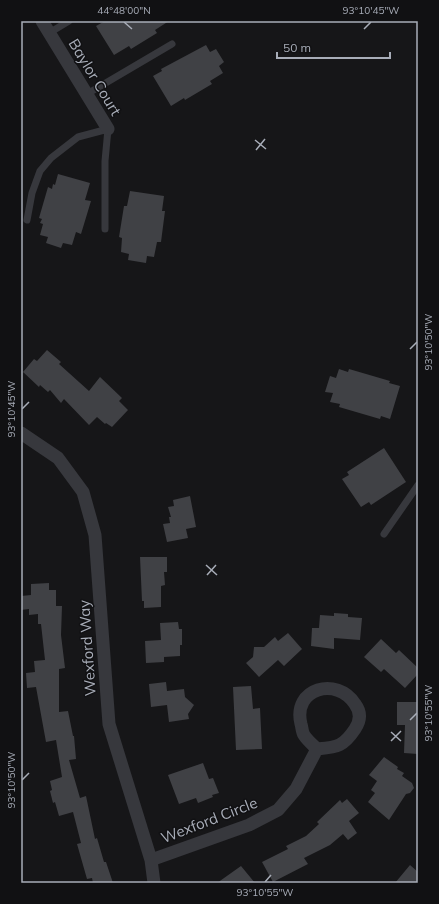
<svg xmlns="http://www.w3.org/2000/svg" width="439" height="904" font-family="Mulish,sans-serif">
<rect width="100%" height="100%" fill="#161618"/>
<path fill="#404145" d="M 105,21 L 169,21 L 155,30 L 157,33 L 131,49 L 129,46 L 114,55 L 96,26 Z
M 206,45 L 210,52 L 216,49 L 224,62 L 219,66 L 223,73 L 210,81 L 212,84 L 185,100 L 184,98 L 171,106 L 153,76 L 162,71 L 161,69 Z
M 58,174 L 90,183 L 85,200 L 91,201 L 81,234 L 76,232 L 72,245 L 63,243 L 61,248 L 46,243 L 48,237 L 40,235 L 43,224 L 40,223 L 42,219 L 39,218 L 48,187 L 52,189 L 53,184 L 55,185 Z
M 130,191 L 164,196 L 162,211 L 165,211 L 161,242 L 157,242 L 154,257 L 147,256 L 146,263 L 128,260 L 129,254 L 121,252 L 122,238 L 119,237 L 124,206 L 127,206 Z
M 47,350 L 61,362 L 59,364 L 89,391 L 100,377 L 122,398 L 119,401 L 128,410 L 112,427 L 106,423 L 105,424 L 97,417 L 89,425 L 64,399 L 61,403 L 50,390 L 48,392 L 40,385 L 39,387 L 23,372 L 34,359 L 37,361 Z
M 339,369 L 348,372 L 349,369 L 390,381 L 389,383 L 400,386 L 390,419 L 381,416 L 380,419 L 339,407 L 340,404 L 330,402 L 333,393 L 325,392 L 330,376 L 336,378 Z
M 384,448 L 406,482 L 371,505 L 369,502 L 361,507 L 342,479 L 349,475 L 347,472 Z
M 190,496 L 196,527 L 186,529 L 188,538 L 167,542 L 163,524 L 170,523 L 169,517 L 171,517 L 168,507 L 174,506 L 173,500 Z
M 140,557 L 167,557 L 167,572 L 164,572 L 165,585 L 161,586 L 161,607 L 144,608 L 144,601 L 142,601 Z
M 49,583 L 49,590 L 56,590 L 56,606 L 62,606 L 61,635 L 65,668 L 59,669 L 59,712 L 68,711 L 73,736 L 74,736 L 76,759 L 69,760 L 80,798 L 86,796 L 95,839 L 97,838 L 104,862 L 106,862 L 113,883 L 93,883 L 92,878 L 87,879 L 77,844 L 81,843 L 73,812 L 59,816 L 55,802 L 53,803 L 50,791 L 52,790 L 50,781 L 62,777 L 56,740 L 46,742 L 36,687 L 27,688 L 26,673 L 35,672 L 34,661 L 45,660 L 41,624 L 38,624 L 38,614 L 29,615 L 29,609 L 21,610 L 21,596 L 31,595 L 31,584 Z
M 334,613 L 348,614 L 348,617 L 362,618 L 360,640 L 334,638 L 334,649 L 311,646 L 312,628 L 319,628 L 320,615 L 334,616 Z
M 178,622 L 179,629 L 182,629 L 182,645 L 180,645 L 180,656 L 164,657 L 164,662 L 146,663 L 145,641 L 161,640 L 160,623 Z
M 288,633 L 302,649 L 284,666 L 278,660 L 259,677 L 246,663 L 253,657 L 254,647 L 264,647 L 275,637 L 278,641 Z
M 381,639 L 396,653 L 399,650 L 418,668 L 418,674 L 405,688 L 384,669 L 381,672 L 364,657 Z
M 166,682 L 167,691 L 184,689 L 185,697 L 194,705 L 188,714 L 189,719 L 169,722 L 167,705 L 151,707 L 149,684 Z
M 251,686 L 253,709 L 260,708 L 262,749 L 236,750 L 233,687 Z
M 397,702 L 418,702 L 418,754 L 404,753 L 405,725 L 397,725 Z
M 384,757 L 398,767 L 397,769 L 404,773 L 402,776 L 412,783 L 414,788 L 410,793 L 406,794 L 389,820 L 368,802 L 375,793 L 371,790 L 377,781 L 369,775 Z
M 203,763 L 209,779 L 213,778 L 219,793 L 212,795 L 213,797 L 198,803 L 196,798 L 179,804 L 168,775 Z
M 347,799 L 359,813 L 349,821 L 357,833 L 348,840 L 343,834 L 330,845 L 304,858 L 308,864 L 273,882 L 262,862 L 288,849 L 286,846 L 306,836 L 319,824 L 317,822 L 340,800 L 342,803 Z
M 410,865 L 418,872 L 418,883 L 395,883 Z
M 241,866 L 255,883 L 217,883 Z"/>
<g fill="none" stroke-linecap="round" stroke-linejoin="round">
<path stroke="#37383d" stroke-width="7" d="M 49,33 L 69,21
M 87,94 L 172,44
M 27,220 L 32,193 L 40,171 L 51,158 L 78,137 L 108,129 L 105,161 L 105,229
M 384,534 L 418,485"/>
<path stroke="#37383d" stroke-width="13" d="M 42,21 L 108,129
M 21,433 L 58,458 L 83,492 L 95,535 L 109,724 L 151,860 L 154,883
M 151,860 L 249,825 L 278,810 L 296,789 L 317,749 C 337,747 343,747 355,729 C 361,720 361,712 355,704 C 337,676 292,688 301,724 C 302,727 302,732 304,735 C 307,740 313,745 317,749"/>
</g>
<path fill="none" stroke="#a8adb8" stroke-width="1.5" d="M 124,22 L 132,29M 364,29 L 371,22M 255,140 L 266,149M 256,150 L 265,139M 410,349 L 417,342M 22,409 L 29,402M 206,565 L 217,575M 207,575 L 216,565M 410,720 L 417,713M 391,732 L 401,741M 391,741 L 401,731M 22,780 L 29,773M 265,882 L 271,875"/>
<g text-anchor="middle" dominant-baseline="central" stroke-width="3" stroke-linejoin="round" paint-order="stroke">
<g font-size="15" fill="#a8adb8" stroke="#111113">
<text transform="translate(95 77) rotate(59)">Baylor Court</text>
<text transform="translate(87 648) rotate(-94)">Wexford Way</text>
<text transform="translate(209 820) rotate(-21)">Wexford Circle</text>
</g>
</g>
<rect width="439" height="904" fill="none" stroke="#111113" stroke-width="44"/>
<path d="M277 52v6h113v-6" fill="none" stroke="#a8adb8" stroke-width="2"/>
<text x="283" y="52" font-size="12" fill="#a8adb8" stroke="#111113" stroke-width="3" paint-order="stroke">50 m</text>
<rect x="22" y="22" width="395" height="860" fill="none" stroke="#a8adb8" stroke-width="1.5"/>
<g font-size="10" text-anchor="middle" fill="#a8adb8">
<text x="124" y="14">44°48'00"N</text>
<text x="371" y="14">93°10'45"W</text>
<text transform="translate(428 342) rotate(-90)" y="4">93°10'50"W</text>
<text transform="translate(11 409) rotate(-90)" y="4">93°10'45"W</text>
<text transform="translate(428 713) rotate(-90)" y="4">93°10'55"W</text>
<text transform="translate(11 780) rotate(-90)" y="4">93°10'50"W</text>
<text x="265" y="896">93°10'55"W</text>
</g>
</svg>
